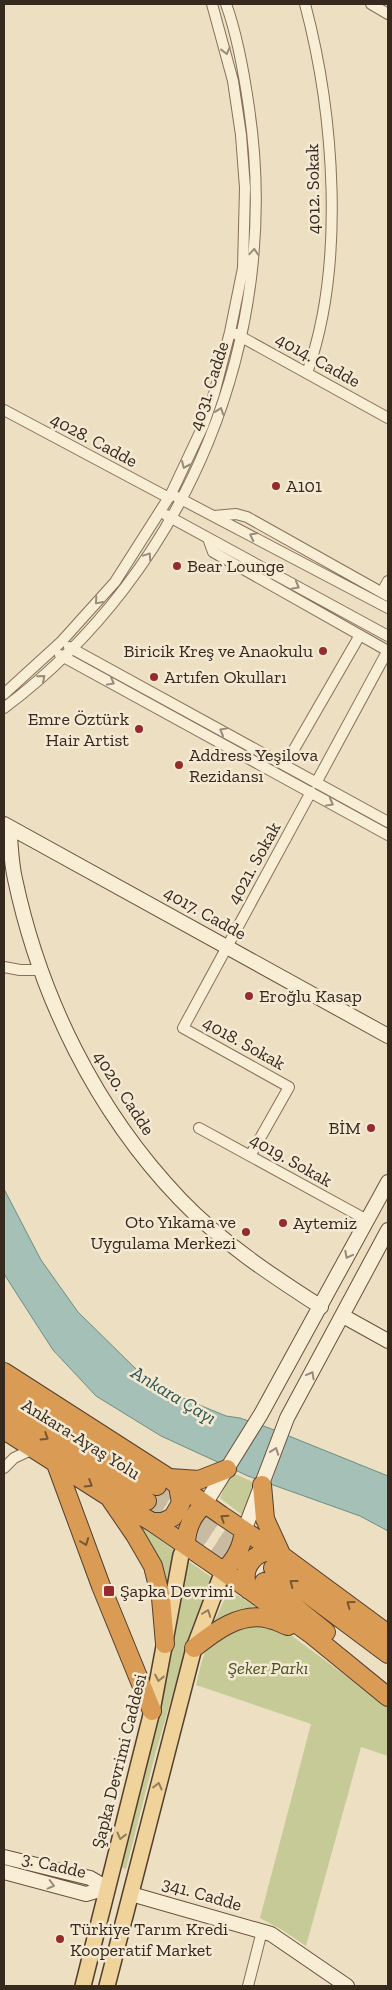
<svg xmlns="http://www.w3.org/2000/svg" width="392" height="1990" font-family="'Zilla Slab',serif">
<rect width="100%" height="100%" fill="#eddfc2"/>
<path fill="#c6ca97" d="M 233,1473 L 255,1483 L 242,1515 L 220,1498 L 226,1484 Z
M 135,1522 L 175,1551 L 167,1592 Z
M 187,1560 L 214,1579 L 192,1627 L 155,1755 L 126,1869 L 121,1867 L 136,1804 Z
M 229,1590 L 264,1612 L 211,1628 Z
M 266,1626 L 288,1633 L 388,1707 L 388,1756 L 361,1747 L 306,1946 L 284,1931 L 260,1918 L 311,1724 L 196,1685 C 199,1674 201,1661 206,1650 C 217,1628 244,1627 266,1626 Z"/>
<path fill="#a5c0b7" stroke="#6c8d84" d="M 4,1189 L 41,1260 L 78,1312 L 137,1370 L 185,1399 L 226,1416 L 240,1418 L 269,1428 L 388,1476 L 388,1531 L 360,1516 L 248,1476 L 161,1436 L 96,1396 L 53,1350 L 4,1274 Z"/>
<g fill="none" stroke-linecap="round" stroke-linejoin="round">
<path stroke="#c8bba1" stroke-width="18" stroke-dasharray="18 9" stroke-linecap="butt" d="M 157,1486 L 273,1568
M 147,1501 L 264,1582"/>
<g stroke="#86705a" stroke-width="12">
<path id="street" d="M 305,4 C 334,113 346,265 307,373
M 371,4 L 388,14
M 236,334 L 388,418
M 4,410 L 169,498
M 177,497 L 388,608
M 166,515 L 388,636
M 214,516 L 236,514 L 247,517 L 388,596
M 208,538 L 213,552 L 388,651
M 382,592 L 388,581
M 69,647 L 388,822
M 60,655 L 388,835
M 4,694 L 61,642 L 115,582 L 171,494 L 203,426 L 214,394 L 230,332 L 243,268 L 245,188 L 241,135 L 233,81 L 212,4
M 4,708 C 188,570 283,336 249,108 C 244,73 238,37 226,4
M 285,765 L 360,635
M 316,783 L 388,650
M 4,967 L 20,970 L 40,970
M 199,1128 L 367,1220
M 250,1156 L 289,1087 L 183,1028 L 311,792
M 4,1468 L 14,1458 L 33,1449
M 248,1986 L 262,1931"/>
</g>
<g stroke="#68523d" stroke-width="16">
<path id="secondary" d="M 4,824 L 388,1036
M 9,827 C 11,844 11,862 15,879 C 40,997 96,1111 180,1199 C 220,1241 271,1275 321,1307
M 343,1316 L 388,1341
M 205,1504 L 261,1414 L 388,1182
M 244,1531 L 287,1418 L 388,1230
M 4,1857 L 90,1878 L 107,1888
M 4,1872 L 86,1894 L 107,1888
M 131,1894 L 271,1934 L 347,1986"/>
</g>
<g stroke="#543f2e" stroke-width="18">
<path id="primary" d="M 83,1986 L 152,1711 L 181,1555 L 186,1545
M 107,1986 L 194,1648 L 223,1571"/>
</g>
<g stroke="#543f2e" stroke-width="20">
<path id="highway" d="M 4,1372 L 169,1478 L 178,1486 L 181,1503 L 173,1517 L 163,1522 L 152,1522 L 109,1497
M 4,1391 L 157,1486
M 4,1411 L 147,1501
M 4,1430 L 109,1497 L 135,1535 L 153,1566 L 161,1598 L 165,1644
M 56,1464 L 101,1586 L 152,1711
M 170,1478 L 199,1480 L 227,1469
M 174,1482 L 221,1515 L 281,1555 L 388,1634
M 262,1485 L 265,1519 L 281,1554
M 152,1522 L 223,1571 L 312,1635 L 388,1697
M 186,1545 C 186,1528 192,1515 205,1504
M 273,1568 L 388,1654
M 223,1571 C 236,1560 242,1547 244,1531
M 264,1582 L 326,1632
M 249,1590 C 238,1568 257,1545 281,1554
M 194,1648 C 214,1632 241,1611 269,1619 C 276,1620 282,1624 288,1626"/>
</g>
<use href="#street" stroke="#f8edd5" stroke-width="10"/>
<use href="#secondary" stroke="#f8edd5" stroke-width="14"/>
<use href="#primary" stroke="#efd39b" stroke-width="15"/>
<use href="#highway" stroke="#da9c55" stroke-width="18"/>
</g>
<defs><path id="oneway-chevron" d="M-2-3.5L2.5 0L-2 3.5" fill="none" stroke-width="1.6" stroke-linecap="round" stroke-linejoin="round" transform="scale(1.25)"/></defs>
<g stroke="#978b7a">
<use href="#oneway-chevron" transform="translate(226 51) rotate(76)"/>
<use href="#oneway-chevron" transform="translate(254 252) rotate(-86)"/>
<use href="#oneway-chevron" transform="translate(220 411) rotate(-71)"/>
<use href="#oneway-chevron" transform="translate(185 465) rotate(114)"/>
<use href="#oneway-chevron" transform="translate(253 536) rotate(-153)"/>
<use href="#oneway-chevron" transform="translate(148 556) rotate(-56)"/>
<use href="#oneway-chevron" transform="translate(296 586) rotate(29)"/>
<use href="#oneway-chevron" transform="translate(98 601) rotate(131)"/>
<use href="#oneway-chevron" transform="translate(42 678) rotate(-41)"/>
<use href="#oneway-chevron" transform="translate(111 682) rotate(29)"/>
<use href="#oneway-chevron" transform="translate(223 731) rotate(-151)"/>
<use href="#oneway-chevron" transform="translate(330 803) rotate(29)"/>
<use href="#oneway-chevron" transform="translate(348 1255) rotate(118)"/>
<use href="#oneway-chevron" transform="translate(311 1375) rotate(-61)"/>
<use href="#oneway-chevron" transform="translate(275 1451) rotate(-70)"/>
<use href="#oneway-chevron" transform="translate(51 1885) rotate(14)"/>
</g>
<g stroke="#785734">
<use href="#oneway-chevron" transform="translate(45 1437) rotate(32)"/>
<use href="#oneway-chevron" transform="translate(89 1484) rotate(32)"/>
<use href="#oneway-chevron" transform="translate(224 1518) rotate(-147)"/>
<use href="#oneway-chevron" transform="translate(85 1542) rotate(69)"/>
<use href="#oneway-chevron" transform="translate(293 1583) rotate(-143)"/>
<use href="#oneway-chevron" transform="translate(350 1604) rotate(-144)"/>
</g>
<g stroke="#927e5c">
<use href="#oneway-chevron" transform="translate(207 1613) rotate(-69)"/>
<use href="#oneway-chevron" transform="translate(159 1678) rotate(101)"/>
<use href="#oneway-chevron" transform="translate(158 1786) rotate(-76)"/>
<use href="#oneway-chevron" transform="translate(121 1836) rotate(104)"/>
</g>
<g fill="#942b2f" stroke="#f4e9d2" stroke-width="2">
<circle cx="276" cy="486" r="5"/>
<circle cx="177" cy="566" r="5"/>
<circle cx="323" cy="651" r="5"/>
<circle cx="154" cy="677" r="5"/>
<circle cx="139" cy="729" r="5"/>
<circle cx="179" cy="765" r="5"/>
<circle cx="249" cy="996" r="5"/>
<circle cx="371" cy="1128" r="5"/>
<circle cx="283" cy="1223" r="5"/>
<circle cx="246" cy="1232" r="5"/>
<rect x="103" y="1585" width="12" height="12" rx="2.5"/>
<circle cx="60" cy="1939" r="5"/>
</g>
<g text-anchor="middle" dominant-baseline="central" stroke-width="5" stroke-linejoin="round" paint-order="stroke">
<g font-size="18" fill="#36291e" stroke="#f4e9d2">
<text transform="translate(313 189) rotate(-91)">4012. Sokak</text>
<text transform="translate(318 360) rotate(29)">4014. Cadde</text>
<text transform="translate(209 386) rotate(-72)">4031. Cadde</text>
<text transform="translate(94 440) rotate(28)">4028. Cadde</text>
<text transform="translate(254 863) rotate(-61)">4021. Sokak</text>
<text transform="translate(205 913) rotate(29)">4017. Cadde</text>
<text transform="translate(244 1043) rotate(29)">4018. Sokak</text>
<text transform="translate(124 1093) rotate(57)">4020. Cadde</text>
<text transform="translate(291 1160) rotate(29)">4019. Sokak</text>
<text transform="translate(81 1439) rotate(32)">Ankara-Ayaş Yolu</text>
<text transform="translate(119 1761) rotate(-76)">Şapka Devrimi Caddesi</text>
<text transform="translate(54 1865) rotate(13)">3. Cadde</text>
<text transform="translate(202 1894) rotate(16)">341. Cadde</text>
</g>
<g font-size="18" fill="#36291e" stroke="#f4e9d2" text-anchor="start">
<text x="286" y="486">A101</text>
<text x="187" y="566">Bear Lounge</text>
<text x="313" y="651" text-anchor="end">Biricik Kreş ve Anaokulu</text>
<text x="164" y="677">Artıfen Okulları</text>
<text x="129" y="719" text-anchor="end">Emre Öztürk<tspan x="129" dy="21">Hair Artist</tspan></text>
<text x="189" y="755">Address Yeşilova<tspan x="189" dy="21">Rezidansı</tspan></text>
<text x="259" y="996">Eroğlu Kasap</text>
<text x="361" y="1128" text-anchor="end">BİM</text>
<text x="236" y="1222" text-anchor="end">Oto Yıkama ve<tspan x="236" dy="21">Uygulama Merkezi</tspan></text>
<text x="293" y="1223">Aytemiz</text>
<text x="120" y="1591">Şapka Devrimi</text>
<text x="70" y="1929">Türkiye Tarım Kredi<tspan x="70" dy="21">Kooperatif Market</tspan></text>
</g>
<g font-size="18" font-style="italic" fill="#485225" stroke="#f4e9d2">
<text x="268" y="1668">Şeker Parkı</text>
</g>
<g font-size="19" font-style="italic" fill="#2d5652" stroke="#f4e9d2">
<text transform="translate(174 1395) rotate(31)">Ankara Çayı</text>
</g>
</g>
<rect width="392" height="1990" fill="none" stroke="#36291e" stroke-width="10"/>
</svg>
